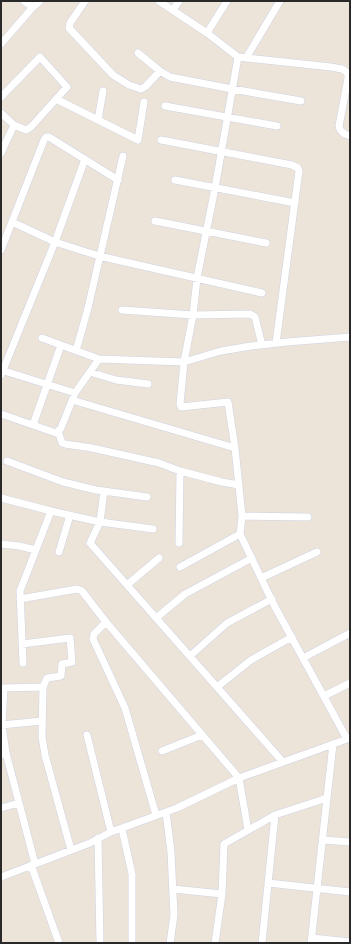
<svg xmlns="http://www.w3.org/2000/svg" width="351" height="944" font-family="'Alegreya Sans',sans-serif">
<rect width="100%" height="100%" fill="#ece4d9"/>
<g fill="none" stroke-linecap="round" stroke-linejoin="round">
<g stroke="#cfd2e3" stroke-width="8">
<path id="street" d="M 24,1 L 33,7
M 85,1 L 70,23 L 69,28 L 113,75 L 129,85 L 141,89 L 146,86 L 160,71
M 159,1 L 207,33 L 238,57
M 173,10 L 179,1
M 207,33 L 227,1
M 1,44 L 33,7 L 40,1
M 138,53 L 160,71 L 170,77 L 232,89 L 301,101
M 246,58 L 280,1
M 1,97 L 40,57 L 67,87 L 31,127 L 26,130 L 14,125 L 1,113
M 56,99 L 138,140 L 144,102
M 165,106 L 277,126
M 98,120 L 103,91
M 161,140 L 292,165 L 298,168 L 299,171 L 276,343
M 1,153 L 14,125
M 175,180 L 295,203
M 155,221 L 266,243
M 12,222 L 55,242 L 99,256 L 262,293
M 1,250 L 44,140 L 46,137 L 49,137 L 118,180
M 122,310 L 193,315 L 250,314 L 255,317 L 262,345
M 42,338 L 99,359
M 76,351 L 88,308 L 123,156
M 1,370 L 75,393
M 90,372 L 116,380 L 148,384
M 1,375 L 55,242 L 85,159
M 72,400 L 235,448
M 1,414 L 56,433 L 61,428 L 75,393 L 99,359 L 184,362 L 221,351 L 251,346 L 287,342 L 350,337
M 33,425 L 61,345
M 58,431 L 62,443 L 65,444 L 92,448 L 159,463 L 180,471 L 222,482 L 239,485
M 7,461 L 63,482 L 96,490 L 147,497
M 104,491 L 100,522 L 90,543 L 283,762
M 1,498 L 51,511 L 100,522 L 153,529
M 242,516 L 308,517
M 179,543 L 180,471
M 1,544 L 19,546 L 36,550
M 59,552 L 70,515
M 180,567 L 240,534
M 261,578 L 317,552
M 127,585 L 159,558
M 20,599 L 77,589 L 82,591 L 106,622 L 239,778 L 248,830
M 156,618 L 185,594 L 252,558
M 106,622 L 94,634 L 93,639 L 125,708 L 156,815
M 22,644 L 70,638 L 72,662 L 62,664 L 61,676 L 47,678 L 43,687 L 42,737 L 45,755 L 71,850
M 190,656 L 227,623 L 272,599
M 303,658 L 350,633
M 23,663 L 20,591 L 51,511
M 217,687 L 251,660 L 292,637
M 1,688 L 43,687
M 4,688 L 2,725 L 6,753
M 324,696 L 350,683
M 1,725 L 42,721
M 87,735 L 111,832
M 347,739 L 274,605 L 240,534 L 242,516 L 235,448 L 228,402 L 181,407 L 180,404 L 184,362 L 193,315 L 197,278 L 215,188 L 238,57 L 331,67 L 342,69 L 348,73 L 348,78 L 339,126 C 340,132 344,134 350,136
M 162,751 L 202,735
M 1,755 L 6,753 L 35,864
M 1,808 L 19,803
M 166,812 L 171,852 L 174,915 L 170,943
M 122,829 L 132,874 L 132,943
M 98,838 L 100,943
M 323,840 L 350,842
M 31,865 L 59,943
M 1,877 L 90,843 L 111,832 L 177,808 L 239,778 L 350,738
M 268,883 L 350,892
M 173,889 L 222,894
M 312,938 L 350,942
M 215,943 L 222,894 L 224,844 L 275,815 L 327,798
M 262,943 L 275,815
M 311,943 L 333,744"/>
</g>
<use href="#street" stroke="#fff" stroke-width="7"/>
</g>
<rect width="351" height="944" fill="none" stroke="#292929" stroke-width="4"/>
</svg>
